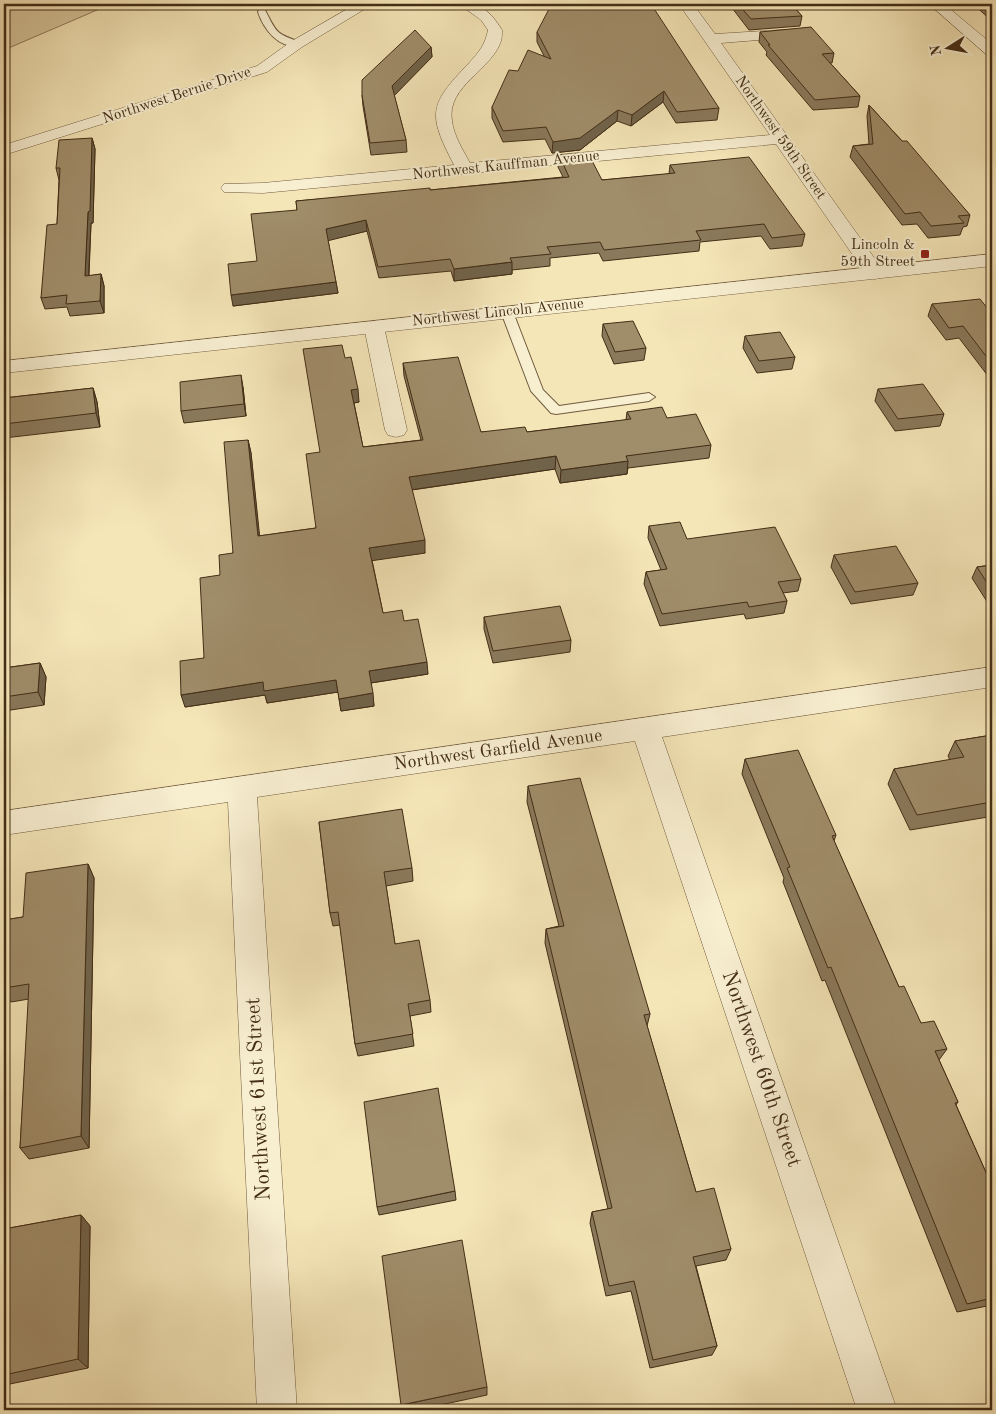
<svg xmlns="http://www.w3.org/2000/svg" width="996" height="1414" font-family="'Old Standard TT',serif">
<rect width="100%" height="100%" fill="#f5e6b8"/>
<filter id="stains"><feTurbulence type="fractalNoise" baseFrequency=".004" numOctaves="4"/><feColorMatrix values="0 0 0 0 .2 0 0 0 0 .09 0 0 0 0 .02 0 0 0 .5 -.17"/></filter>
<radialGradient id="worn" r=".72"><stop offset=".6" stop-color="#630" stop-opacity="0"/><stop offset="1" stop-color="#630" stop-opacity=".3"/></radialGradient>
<path fill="#d7c79c" stroke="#8d7a59" d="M 4,4 L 111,4 L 4,50 Z"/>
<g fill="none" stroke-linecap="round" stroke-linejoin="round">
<g stroke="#705b3e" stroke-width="2">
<path id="service" d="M 259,10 L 265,10 C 277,33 275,33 300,42 L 300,46 C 279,49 264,30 258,12 Z
M 507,308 L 513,312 L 543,390 L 559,406 L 649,393 L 655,397 L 649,401 L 556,414 L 551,413 L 531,391 L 501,312 Z"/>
</g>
<g stroke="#705b3e" stroke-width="1">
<path id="minor" d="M 356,4 L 373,4 L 302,47 L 267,72 L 4,155 L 4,145 L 257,66 L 292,41 Z
M 459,4 C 482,3 490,11 502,30 C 502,33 502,38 501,41 C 492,70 446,86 452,121 C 454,136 463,150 470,163 L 770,135 L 679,4 L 693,4 L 715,34 L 796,29 L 801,30 L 803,33 L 801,36 L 796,37 L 721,43 L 885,273 L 882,277 L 875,279 L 868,277 L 776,144 L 263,193 L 224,192 L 221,188 L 224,184 L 263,183 L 454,165 C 427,113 429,105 469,63 C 479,52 485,45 488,30 L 481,20 Z
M 929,4 L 944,4 L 992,44 L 992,56 L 987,55 Z
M 374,321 L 381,323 L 384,327 L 407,430 L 404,435 L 396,437 L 388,435 L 385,430 L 364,327 L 367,323 Z
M 992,667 L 992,687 L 662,737 L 897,1410 L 857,1410 L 635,741 L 257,797 L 297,1410 L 257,1410 L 228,802 L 4,835 L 4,811 Z"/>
</g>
<g stroke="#705b3e" stroke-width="1">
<path id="tertiary" d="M 992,254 L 992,266 L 4,373 L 4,361 Z"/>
</g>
<use href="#service" fill="#f8efd1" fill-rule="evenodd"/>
<use href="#minor" fill="#f8efd1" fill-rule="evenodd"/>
<use href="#tertiary" fill="#f8efd1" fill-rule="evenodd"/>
</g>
<path fill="#8a795b" stroke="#432d16" d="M 729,4 L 791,4 L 802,16 L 800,26 L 749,30 Z
M 973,4 L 992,4 L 992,21 Z
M 537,32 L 719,108 L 717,120 L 676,123 L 663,102 L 631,126 L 617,121 L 580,150 L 552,153 L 545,139 L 503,142 L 492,118 L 492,107 L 518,71 L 544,56 L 537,42 Z
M 760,32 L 834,53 L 832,63 L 830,63 L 860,96 L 858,107 L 813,110 L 766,55 L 767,52 L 759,42 Z
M 431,47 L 432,57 L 394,95 L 406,140 L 407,152 L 371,155 L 363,106 L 362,95 Z
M 869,105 L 970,215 L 967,226 L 963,227 L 960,235 L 928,238 L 917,224 L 902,225 L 850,157 L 853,146 L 869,144 L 867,116 Z
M 92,138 L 95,149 L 93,223 L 91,223 L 89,276 L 101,274 L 104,286 L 104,313 L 70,316 L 67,307 L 45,309 L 41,298 L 57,224 L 59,180 L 56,168 Z
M 559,155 L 602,180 L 669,174 L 670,165 L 805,234 L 802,246 L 770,249 L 761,236 L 700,242 L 699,251 L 603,261 L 599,253 L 550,258 L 550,266 L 512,270 L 512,274 L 454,281 L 451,271 L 379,278 L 367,231 L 328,240 L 338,293 L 233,306 L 257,261 L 297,210 L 296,201 L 430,190 L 563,177 L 558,167 Z
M 932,304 L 992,314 L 992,375 L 988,376 L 959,338 L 946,340 L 928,316 Z
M 603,324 L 646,348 L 644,360 L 614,364 L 602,336 Z
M 745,336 L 795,357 L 792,369 L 757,373 L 743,348 Z
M 345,358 L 359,402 L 354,403 L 363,447 L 421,440 L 404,376 L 403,363 L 481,432 L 527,432 L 626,420 L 627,412 L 667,418 L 711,445 L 709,458 L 628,468 L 627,474 L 560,483 L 555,469 L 412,490 L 425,553 L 372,560 L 383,613 L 404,621 L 428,674 L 371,683 L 374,706 L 341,711 L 338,692 L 267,703 L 265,695 L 185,707 L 204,658 L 220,575 L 233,553 L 248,440 L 251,453 L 259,536 L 316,528 L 320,452 Z
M 243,387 L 246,416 L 184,423 L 181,411 Z
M 93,388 L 97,402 L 100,427 L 4,438 L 4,398 Z
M 878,389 L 944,414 L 940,426 L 895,431 L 875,401 Z
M 649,526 L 801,579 L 798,591 L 783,593 L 787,601 L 784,613 L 746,619 L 744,614 L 660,626 L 644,584 L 646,572 L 661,570 L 648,538 Z
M 834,555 L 918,583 L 913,595 L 851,604 L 831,567 Z
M 992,565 L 992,608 L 991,608 L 972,578 L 977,567 Z
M 484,617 L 571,640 L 570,652 L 493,663 L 484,629 Z
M 40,663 L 46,677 L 44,705 L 4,711 L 4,668 Z
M 992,735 L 992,824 L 988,817 L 910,830 L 888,784 L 894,769 L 950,760 L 948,756 L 955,741 Z
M 745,759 L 836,835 L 834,841 L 899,987 L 921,1023 L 947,1049 L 939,1060 L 958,1102 L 956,1105 L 992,1186 L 992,1305 L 957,1312 L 825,980 L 822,981 L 783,882 L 784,878 L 742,774 Z
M 528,786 L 650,1014 L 647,1026 L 696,1192 L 731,1249 L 726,1260 L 696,1266 L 717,1346 L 712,1355 L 650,1368 L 631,1291 L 606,1296 L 590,1223 L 592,1212 L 608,1209 L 545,943 L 546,929 L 559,926 L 527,802 Z
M 319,822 L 412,868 L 413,881 L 386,886 L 395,944 L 430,1000 L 431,1012 L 410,1016 L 414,1046 L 358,1056 L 355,1044 L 340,925 L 333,926 L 330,913 Z
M 88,864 L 94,878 L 89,1148 L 29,1159 L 20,1148 L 29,999 L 11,1002 L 4,991 L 4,920 L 23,917 Z
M 455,1191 L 456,1200 L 379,1215 L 377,1207 Z
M 81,1215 L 90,1226 L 88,1368 L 5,1385 L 4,1384 L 4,1229 Z
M 487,1387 L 487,1395 L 417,1410 L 402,1410 L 401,1405 Z"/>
<path fill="#70634a" stroke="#432d16" d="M 431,47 L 432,57 L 393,97 L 392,86 Z
M 664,91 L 663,102 L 631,126 L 632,115 Z
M 618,110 L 617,121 L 580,150 L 552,153 L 553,142 Z
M 92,138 L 95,149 L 93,223 L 91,223 L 88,288 L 85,276 L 88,212 Z
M 366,220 L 367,231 L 327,241 L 326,229 Z
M 512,262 L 512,274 L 454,281 L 454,269 Z
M 101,274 L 104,286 L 104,313 L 100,301 Z
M 336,282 L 338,293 L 233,306 L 231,295 Z
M 241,375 L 243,387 L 246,416 L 244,404 Z
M 93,388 L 97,402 L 100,427 L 96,413 Z
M 358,389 L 359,402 L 353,403 L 351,390 Z
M 248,440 L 251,453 L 261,549 L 258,536 Z
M 556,456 L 555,469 L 410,490 L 409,477 Z
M 628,461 L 627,474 L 560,483 L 561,470 Z
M 425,540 L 425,553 L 370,561 L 369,548 Z
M 427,662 L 428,674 L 370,683 L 369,671 Z
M 40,663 L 46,677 L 44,705 L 38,692 Z
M 336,680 L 338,692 L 267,703 L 265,695 L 185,707 L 181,695 L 263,682 Z
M 373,693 L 374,706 L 341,711 L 339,699 Z
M 88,864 L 94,878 L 89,1148 L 81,1136 Z
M 81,1215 L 90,1226 L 88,1368 L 78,1359 Z"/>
<path fill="#a08d6a" stroke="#432d16" d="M 611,4 L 651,4 L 719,108 L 677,112 L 664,91 L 632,115 L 618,110 L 580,138 L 553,142 L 546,127 L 503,131 L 492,107 L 509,70 L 518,71 L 528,50 L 551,59 L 537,32 L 549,9 Z
M 738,4 L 791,4 L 802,16 L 751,19 Z
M 987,4 L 992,4 L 992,8 Z
M 811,27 L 834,53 L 822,54 L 860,96 L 815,100 L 768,45 L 770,45 L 760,32 Z
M 415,30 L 431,47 L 392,86 L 406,140 L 370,143 L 362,95 L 362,80 Z
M 869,105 L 902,141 L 907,141 L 970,215 L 958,216 L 964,223 L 931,226 L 920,212 L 905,214 L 853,146 L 873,144 Z
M 92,138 L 90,211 L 88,212 L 85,276 L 101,274 L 100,301 L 66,304 L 67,295 L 41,298 L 47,225 L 57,224 L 60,168 L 56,168 L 59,140 Z
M 588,153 L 602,180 L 675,173 L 670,165 L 749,157 L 805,234 L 772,238 L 764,224 L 696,231 L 701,240 L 604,250 L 600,242 L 547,247 L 551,254 L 510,258 L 512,262 L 454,269 L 450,259 L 378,267 L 366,220 L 326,229 L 336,282 L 231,295 L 228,264 L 257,261 L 251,214 L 297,210 L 296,201 L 430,188 L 430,190 L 569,177 L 559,155 Z
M 980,299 L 992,314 L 992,364 L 963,326 L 949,328 L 932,304 Z
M 633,321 L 646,348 L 615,352 L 603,324 Z
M 780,332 L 795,357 L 759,361 L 745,336 Z
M 342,345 L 345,358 L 351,357 L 358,389 L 351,390 L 363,447 L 423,440 L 403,363 L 458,357 L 481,432 L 525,427 L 527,432 L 631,419 L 627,412 L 662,407 L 667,418 L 696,414 L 711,445 L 626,456 L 628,461 L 561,470 L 556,456 L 409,477 L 425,540 L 369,548 L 383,613 L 402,610 L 404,621 L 418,619 L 427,662 L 369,671 L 373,693 L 339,699 L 336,680 L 264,691 L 263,682 L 181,695 L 180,661 L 204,658 L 200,578 L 220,575 L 219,555 L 233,553 L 224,442 L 248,440 L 258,536 L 316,528 L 306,454 L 320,452 L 303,349 Z
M 241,375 L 244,404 L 181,411 L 180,382 Z
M 923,384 L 944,414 L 898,419 L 878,389 Z
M 93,388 L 96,413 L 4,424 L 4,398 Z
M 680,522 L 687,539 L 775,527 L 801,579 L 778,582 L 787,601 L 749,607 L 747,602 L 662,614 L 646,572 L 667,569 L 649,526 Z
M 896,546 L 918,583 L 855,592 L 834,555 Z
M 992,565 L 992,591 L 977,567 Z
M 560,606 L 571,640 L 493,651 L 484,617 Z
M 40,663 L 38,692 L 4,697 L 4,668 Z
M 992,735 L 992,802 L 917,815 L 894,769 L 964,757 L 955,741 Z
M 798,750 L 836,835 L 832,836 L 899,987 L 904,986 L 921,1023 L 934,1021 L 947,1049 L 935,1051 L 958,1102 L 955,1103 L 992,1186 L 992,1298 L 967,1304 L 831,967 L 828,968 L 787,868 L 790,867 L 745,759 Z
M 580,778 L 650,1014 L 644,1015 L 696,1192 L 714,1188 L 731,1249 L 693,1257 L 717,1346 L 653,1360 L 634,1281 L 609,1286 L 592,1212 L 612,1208 L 546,929 L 564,926 L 528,786 Z
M 402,809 L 412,868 L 384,872 L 395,944 L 419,940 L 430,1000 L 408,1004 L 413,1034 L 355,1044 L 338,912 L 330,913 L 319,822 Z
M 88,864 L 81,1136 L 20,1148 L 29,984 L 4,988 L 4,964 L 5,948 L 4,948 L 4,920 L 23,917 L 26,873 Z
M 438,1088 L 455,1191 L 377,1207 L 364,1102 Z
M 81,1215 L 78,1359 L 4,1375 L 4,1229 Z
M 462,1240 L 487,1387 L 401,1405 L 382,1256 Z"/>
<rect fill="#8f2418" stroke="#f8efd1" stroke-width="2" x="920" y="249" width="10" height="10" rx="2.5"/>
<g text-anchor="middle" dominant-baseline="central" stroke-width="4" stroke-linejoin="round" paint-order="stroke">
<g font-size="15" fill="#432d16" stroke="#f8efd1">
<text transform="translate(177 96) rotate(-18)">Northwest Bernie Drive</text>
<text transform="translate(780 138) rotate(55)">Northwest 59th Street</text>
<text transform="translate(506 166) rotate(-6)">Northwest Kauffman Avenue</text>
<text transform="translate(498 313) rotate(-6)">Northwest Lincoln Avenue</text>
</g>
<g font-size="15" fill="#432d16" stroke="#f8efd1" text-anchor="end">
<text x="915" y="245">Lincoln &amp;<tspan x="915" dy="17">59th Street</tspan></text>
</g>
<g font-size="18" fill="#432d16" stroke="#f8efd1">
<text transform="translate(498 750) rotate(-8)">Northwest Garfield Avenue</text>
</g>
<g font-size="21" fill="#432d16" stroke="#f8efd1">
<text transform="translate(761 1069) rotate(71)">Northwest 60th Street</text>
<text transform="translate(259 1099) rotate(-93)">Northwest 61st Street</text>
</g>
</g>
<rect width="996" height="1414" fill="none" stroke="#f5e6b8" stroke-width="20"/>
<rect x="5" y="5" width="986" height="1404" fill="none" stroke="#432d16" stroke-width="2.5"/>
<rect x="10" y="10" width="976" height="1394" fill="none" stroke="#432d16"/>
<g transform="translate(948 48) rotate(259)" stroke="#f8efd1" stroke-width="4" paint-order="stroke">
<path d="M0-4L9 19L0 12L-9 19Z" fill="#432d16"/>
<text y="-8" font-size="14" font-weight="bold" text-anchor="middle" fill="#432d16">N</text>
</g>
<rect width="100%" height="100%" filter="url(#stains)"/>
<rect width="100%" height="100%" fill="url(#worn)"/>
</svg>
